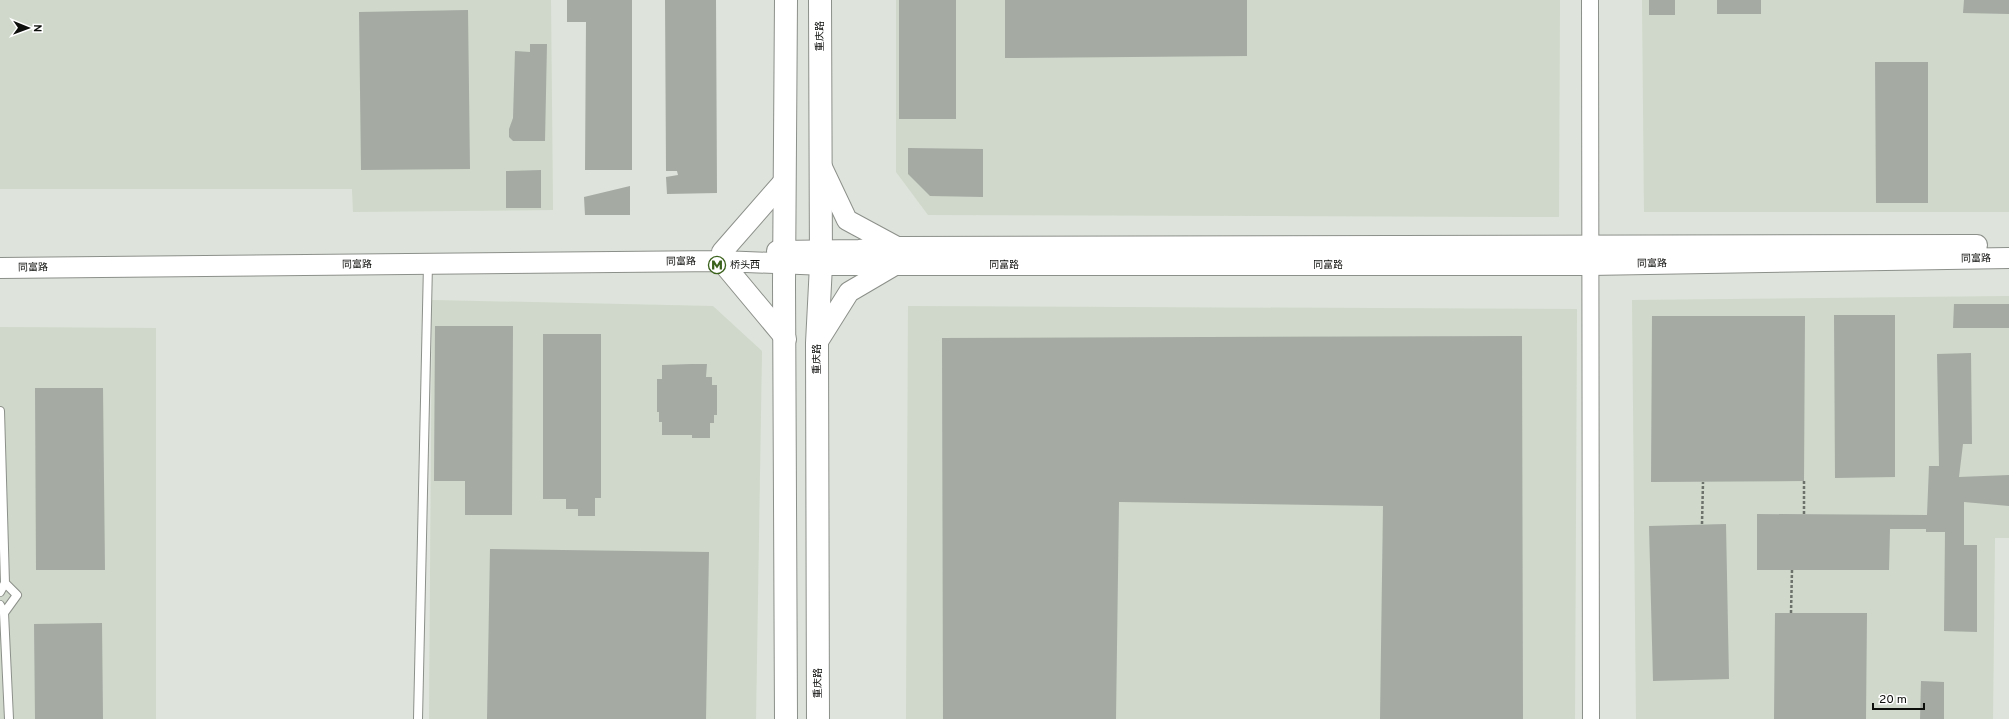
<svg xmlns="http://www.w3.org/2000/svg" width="2009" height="719" font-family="Overpass,'Noto Sans SC',sans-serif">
<rect width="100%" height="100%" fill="#dee3db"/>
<path fill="#cfd8ca" d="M 0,0 L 551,0 L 553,210 L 353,212 L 352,189 L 0,189 Z
M 896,0 L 1560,0 L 1559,217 L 928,215 L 896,172 Z
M 1642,0 L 2009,0 L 2009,212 L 1644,212 Z
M 2009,296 L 2009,538 L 1995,538 L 1993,719 L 1636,719 L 1632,300 Z
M 432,300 L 713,306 L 762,351 L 756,719 L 429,719 Z
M 908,306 L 1577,309 L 1575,719 L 906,719 Z
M 0,327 L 156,328 L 156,719 L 0,719 Z"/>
<path fill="#a5aaa3" d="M 567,0 L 632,0 L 632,170 L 585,170 L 586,22 L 567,22 Z
M 665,0 L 716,0 L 717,193 L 667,194 L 666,177 L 678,175 L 677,171 L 666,171 Z
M 899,0 L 956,0 L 956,119 L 899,119 Z
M 1005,0 L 1247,0 L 1247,56 L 1005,58 Z
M 1649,0 L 1675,0 L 1675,15 L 1649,15 Z
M 1717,0 L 1761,0 L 1761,14 L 1717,14 Z
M 1964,0 L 2009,0 L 2009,14 L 1963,13 Z
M 468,10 L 470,169 L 361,170 L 359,12 Z
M 530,44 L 547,44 L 545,141 L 513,141 L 509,137 L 509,129 L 513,118 L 515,51 L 530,52 Z
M 1875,62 L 1928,62 L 1928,203 L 1876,203 Z
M 908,148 L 983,149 L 983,197 L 930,196 L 908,174 Z
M 541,170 L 541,208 L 506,208 L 506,171 Z
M 630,186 L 630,215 L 585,215 L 584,197 Z
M 1954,304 L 2009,304 L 2009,328 L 1953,328 Z
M 1834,315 L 1895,315 L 1895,477 L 1835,478 Z
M 1652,316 L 1805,316 L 1804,481 L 1651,482 Z
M 435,326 L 513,326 L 512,515 L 465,515 L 465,481 L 434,481 Z
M 543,334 L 601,334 L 601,498 L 595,498 L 595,516 L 578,516 L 578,509 L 566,509 L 566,499 L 543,499 Z
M 1522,336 L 1523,719 L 1380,719 L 1383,506 L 1119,502 L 1116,719 L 943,719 L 942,338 Z
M 1971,353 L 1972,444 L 1963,444 L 1959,477 L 2009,475 L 2009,506 L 1964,502 L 1964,545 L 1977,545 L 1977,632 L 1944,631 L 1945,532 L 1926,532 L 1926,529 L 1890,529 L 1889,570 L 1757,570 L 1757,514 L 1927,515 L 1929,466 L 1939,466 L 1937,354 Z
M 691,364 L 707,364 L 706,377 L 712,377 L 712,385 L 717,385 L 717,415 L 714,415 L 714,423 L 710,423 L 710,438 L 692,438 L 692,435 L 662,435 L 662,422 L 659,422 L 659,412 L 657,412 L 657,379 L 662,379 L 662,365 Z
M 35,388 L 103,388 L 105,570 L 36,570 Z
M 1726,524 L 1729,679 L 1653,681 L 1649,526 Z
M 490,549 L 709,552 L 706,719 L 487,719 Z
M 1775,613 L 1867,613 L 1866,719 L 1774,719 Z
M 102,623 L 103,719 L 35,719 L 34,624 Z
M 1921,681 L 1944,682 L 1944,719 L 1920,719 Z"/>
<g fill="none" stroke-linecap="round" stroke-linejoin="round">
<g stroke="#8c908a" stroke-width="10">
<path id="service" d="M 0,411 L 5,583 L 0,592
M 0,605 L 4,613 L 9,719
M 4,613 L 17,595 L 5,583
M 418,719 L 428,264"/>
</g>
<g stroke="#8c908a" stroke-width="18">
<path id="minor" d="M 1590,0 L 1591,719"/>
</g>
<g stroke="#8c908a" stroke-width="22">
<path id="tertiary" d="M 820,163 L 847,220 L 897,247
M 777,251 L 859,250 L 897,247 L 1977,245
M 722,252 L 785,180
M 721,261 L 786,339
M 0,268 L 721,261 L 826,265 L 1590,265 L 2009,258
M 817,343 L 849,292 L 895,265"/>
</g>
<g stroke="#8c908a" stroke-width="24">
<path id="secondary" d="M 786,0 L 784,284 L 786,719
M 818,719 L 817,343 L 821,265 L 820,0"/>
</g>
<path stroke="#6d716b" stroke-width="2.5" stroke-dasharray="3 2" stroke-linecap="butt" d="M 1804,514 L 1804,481
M 1702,524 L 1703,482
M 1791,613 L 1792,570"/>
<use href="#service" stroke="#fff" stroke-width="8"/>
<use href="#minor" stroke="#fff" stroke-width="16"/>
<use href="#tertiary" stroke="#fff" stroke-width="20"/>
<use href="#secondary" stroke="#fff" stroke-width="22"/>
</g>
<defs>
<g id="metro-ring" transform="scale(0.9)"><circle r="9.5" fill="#fff" stroke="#3b621c" stroke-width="1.5"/><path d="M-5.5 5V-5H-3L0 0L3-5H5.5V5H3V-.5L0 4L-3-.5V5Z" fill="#3b621c"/></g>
</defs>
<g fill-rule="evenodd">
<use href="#metro-ring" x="717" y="265"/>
</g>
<g text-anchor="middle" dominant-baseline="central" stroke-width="4" stroke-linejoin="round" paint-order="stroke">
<g font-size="10" fill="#0d0f0c" stroke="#fff">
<text transform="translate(820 36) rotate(-90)">重庆路</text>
<text transform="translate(1976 259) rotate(-1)">同富路</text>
<text transform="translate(681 262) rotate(-1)">同富路</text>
<text transform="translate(1652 264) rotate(-1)">同富路</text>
<text transform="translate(357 265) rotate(-1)">同富路</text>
<text x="1004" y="265">同富路</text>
<text x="1328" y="265">同富路</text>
<text transform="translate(33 268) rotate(-1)">同富路</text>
<text transform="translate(817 359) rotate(-90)">重庆路</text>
<text transform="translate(818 683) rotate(-90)">重庆路</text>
</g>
<g font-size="10" fill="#0d0f0c" stroke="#fff" text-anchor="start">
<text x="730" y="265">桥头西</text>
</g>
</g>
<g transform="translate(28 28) rotate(91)" stroke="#ffffff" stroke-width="3" paint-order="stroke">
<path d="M0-3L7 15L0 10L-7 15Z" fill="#0d0f0c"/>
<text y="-6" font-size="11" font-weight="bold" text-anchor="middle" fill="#0d0f0c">N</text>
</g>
<path d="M1873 703v6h51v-6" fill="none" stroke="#0d0f0c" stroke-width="2"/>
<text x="1879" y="703" font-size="12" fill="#0d0f0c" stroke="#ffffff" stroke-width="3" paint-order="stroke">20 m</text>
</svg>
